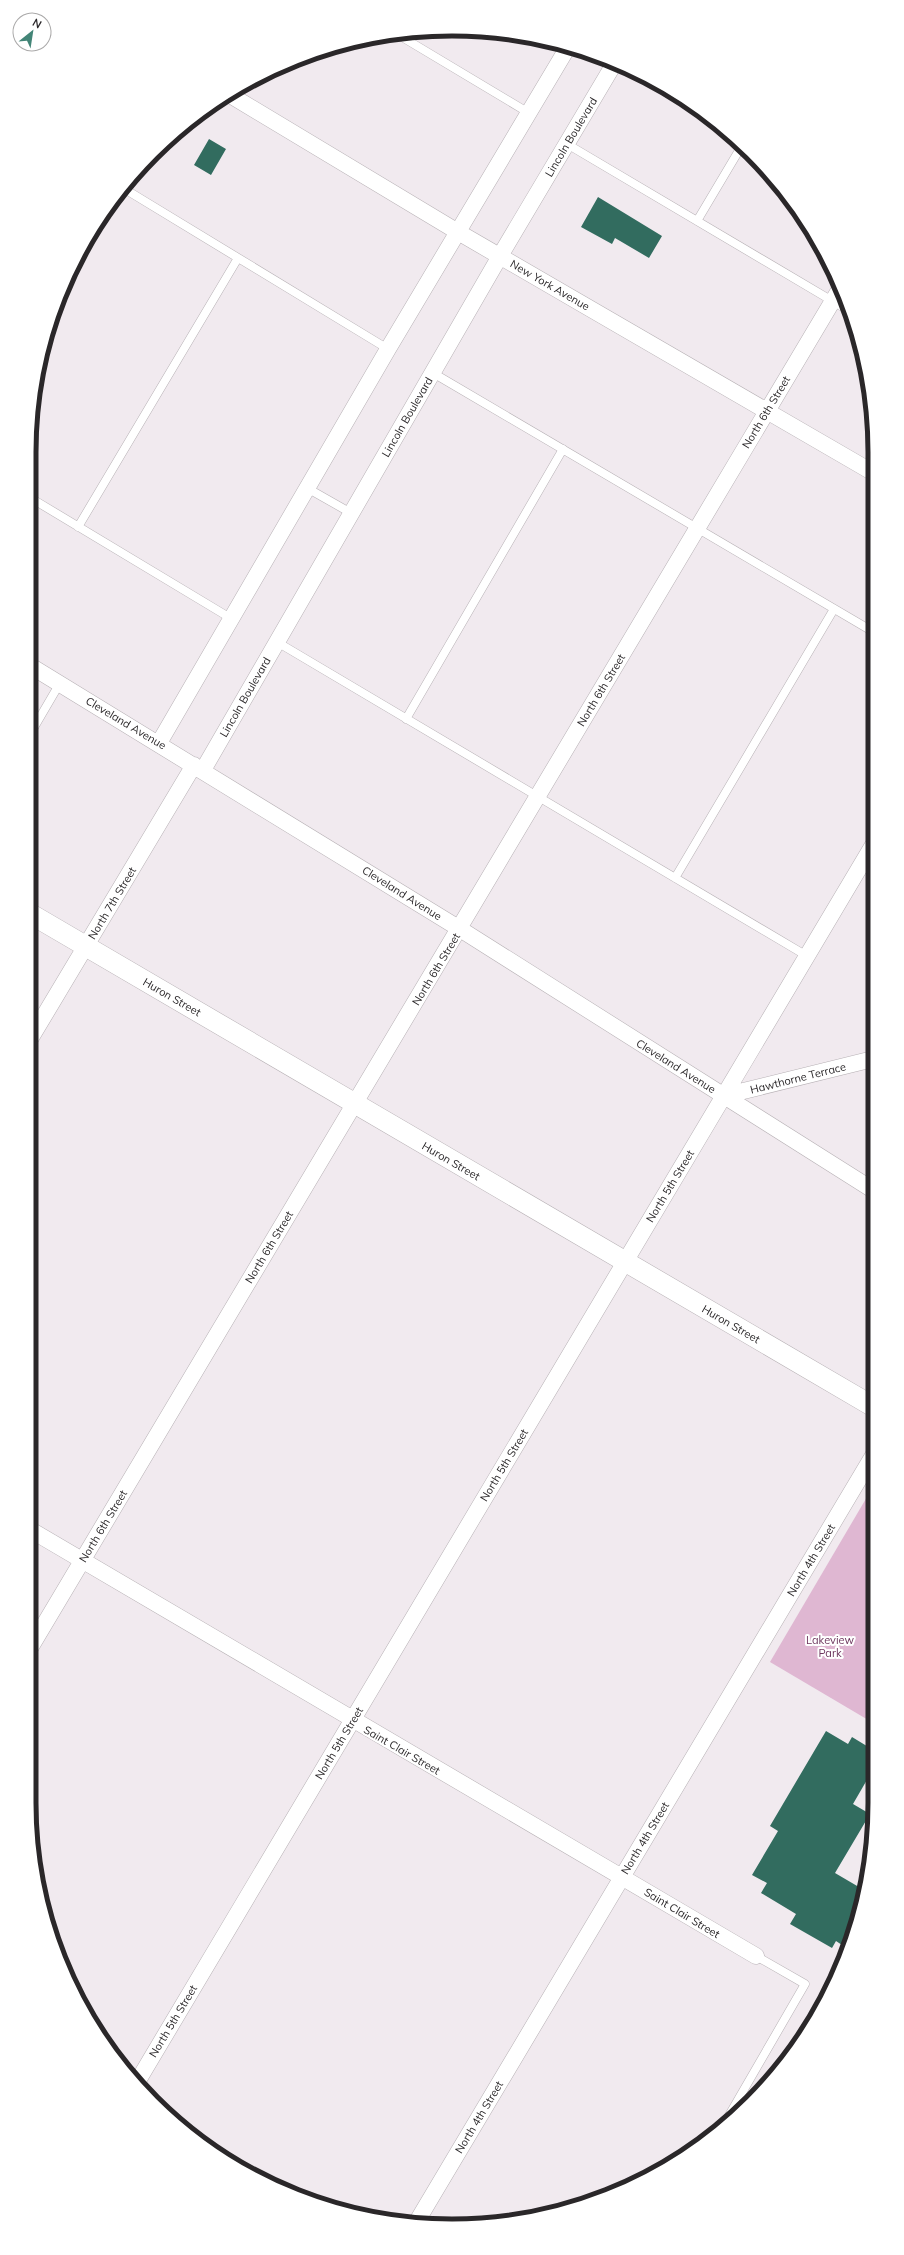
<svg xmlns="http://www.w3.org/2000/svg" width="904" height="2255" font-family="Mulish,sans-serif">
<rect width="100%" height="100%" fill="#f1eaef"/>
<path fill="#dfb7d2" d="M 874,1485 L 875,1724 L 770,1662 Z"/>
<path fill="#326c5f" d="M 209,139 L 226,149 L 211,175 L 194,165 Z
M 598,197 L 662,236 L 649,258 L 615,238 L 612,244 L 581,227 Z
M 826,1731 L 848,1744 L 852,1737 L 875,1751 L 875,1766 L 853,1804 L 870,1814 L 835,1873 L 864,1890 L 848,1949 L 836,1941 L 832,1948 L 790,1924 L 796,1914 L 761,1893 L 767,1883 L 752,1875 L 778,1831 L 770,1826 Z"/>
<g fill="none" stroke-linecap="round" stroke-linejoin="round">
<g stroke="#b7b1b5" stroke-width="9">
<path id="service" d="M 397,34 L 529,113
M 567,144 L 851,312
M 123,188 L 388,349
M 697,221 L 741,147
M 433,373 L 872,631
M 307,488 L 351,513
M 29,497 L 232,619
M 78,527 L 238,258
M 277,642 L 807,956
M 406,719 L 563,449
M 29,736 L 60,683
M 675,878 L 834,609
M 724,2124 L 805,1984 L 756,1956"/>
</g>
<g stroke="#b7b1b5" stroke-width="17">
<path id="minor" d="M 230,95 L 458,232 L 872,472
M 29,665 L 460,929 L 873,1190
M 159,743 L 388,349 L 568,47
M 203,770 L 500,256 L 614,64
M 29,1041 L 194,765
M 723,1096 L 873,1059
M 29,1529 L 756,1956
M 29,1650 L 841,287
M 136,2084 L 873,845
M 416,2223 L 874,1454"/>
</g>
<g stroke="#b7b1b5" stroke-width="21">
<path id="tertiary" d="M 29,913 L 874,1407"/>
</g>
<use href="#service" stroke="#fff" stroke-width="8"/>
<use href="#minor" stroke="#fff" stroke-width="16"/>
<use href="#tertiary" stroke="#fff" stroke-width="20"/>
</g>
<g text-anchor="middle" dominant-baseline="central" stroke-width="4" stroke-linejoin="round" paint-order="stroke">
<g font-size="11" fill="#2a2729" stroke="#fff">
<text transform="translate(571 137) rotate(-59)">Lincoln Boulevard</text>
<text transform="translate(550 285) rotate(30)">New York Avenue</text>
<text transform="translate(766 412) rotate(-59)">North 6th Street</text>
<text transform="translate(407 417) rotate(-60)">Lincoln Boulevard</text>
<text transform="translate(601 690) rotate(-59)">North 6th Street</text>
<text transform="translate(245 697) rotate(-60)">Lincoln Boulevard</text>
<text transform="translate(126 723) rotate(31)">Cleveland Avenue</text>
<text transform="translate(402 893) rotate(32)">Cleveland Avenue</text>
<text transform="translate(112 903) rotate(-59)">North 7th Street</text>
<text transform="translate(436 969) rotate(-59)">North 6th Street</text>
<text transform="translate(172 997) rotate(30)">Huron Street</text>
<text transform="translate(676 1066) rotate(32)">Cleveland Avenue</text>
<text transform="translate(798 1078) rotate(-14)">Hawthorne Terrace</text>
<text transform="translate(451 1161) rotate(30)">Huron Street</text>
<text transform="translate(670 1186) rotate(-59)">North 5th Street</text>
<text transform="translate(269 1247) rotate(-59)">North 6th Street</text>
<text transform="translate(731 1324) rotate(30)">Huron Street</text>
<text transform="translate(504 1465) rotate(-59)">North 5th Street</text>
<text transform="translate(103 1526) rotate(-59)">North 6th Street</text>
<text transform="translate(811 1560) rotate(-59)">North 4th Street</text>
<text transform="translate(339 1743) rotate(-59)">North 5th Street</text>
<text transform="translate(402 1750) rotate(30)">Saint Clair Street</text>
<text transform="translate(645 1838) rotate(-59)">North 4th Street</text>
<text transform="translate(682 1913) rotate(31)">Saint Clair Street</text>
<text transform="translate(173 2021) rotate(-59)">North 5th Street</text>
<text transform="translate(479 2117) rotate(-59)">North 4th Street</text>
</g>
<g font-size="11" fill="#6d365e" stroke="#fff">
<text x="830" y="1640">Lakeview<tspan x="830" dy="13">Park</tspan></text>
</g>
</g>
<path d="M0 0H904V2255H0ZM452 36H452A416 416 0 0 1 868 452V1803A416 416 0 0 1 452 2219H452A416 416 0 0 1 36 1803V452A416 416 0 0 1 452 36Z" fill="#fff" fill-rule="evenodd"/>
<path fill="none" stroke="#2a2729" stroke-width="5" d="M452 36H452A416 416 0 0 1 868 452V1803A416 416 0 0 1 452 2219H452A416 416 0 0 1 36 1803V452A416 416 0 0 1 452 36Z"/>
<g transform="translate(32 32) rotate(30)"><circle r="19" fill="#ffffff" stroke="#aaa9a9"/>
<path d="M0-3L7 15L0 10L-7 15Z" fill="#438577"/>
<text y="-6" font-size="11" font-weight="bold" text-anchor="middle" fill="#2a2729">N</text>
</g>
</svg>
